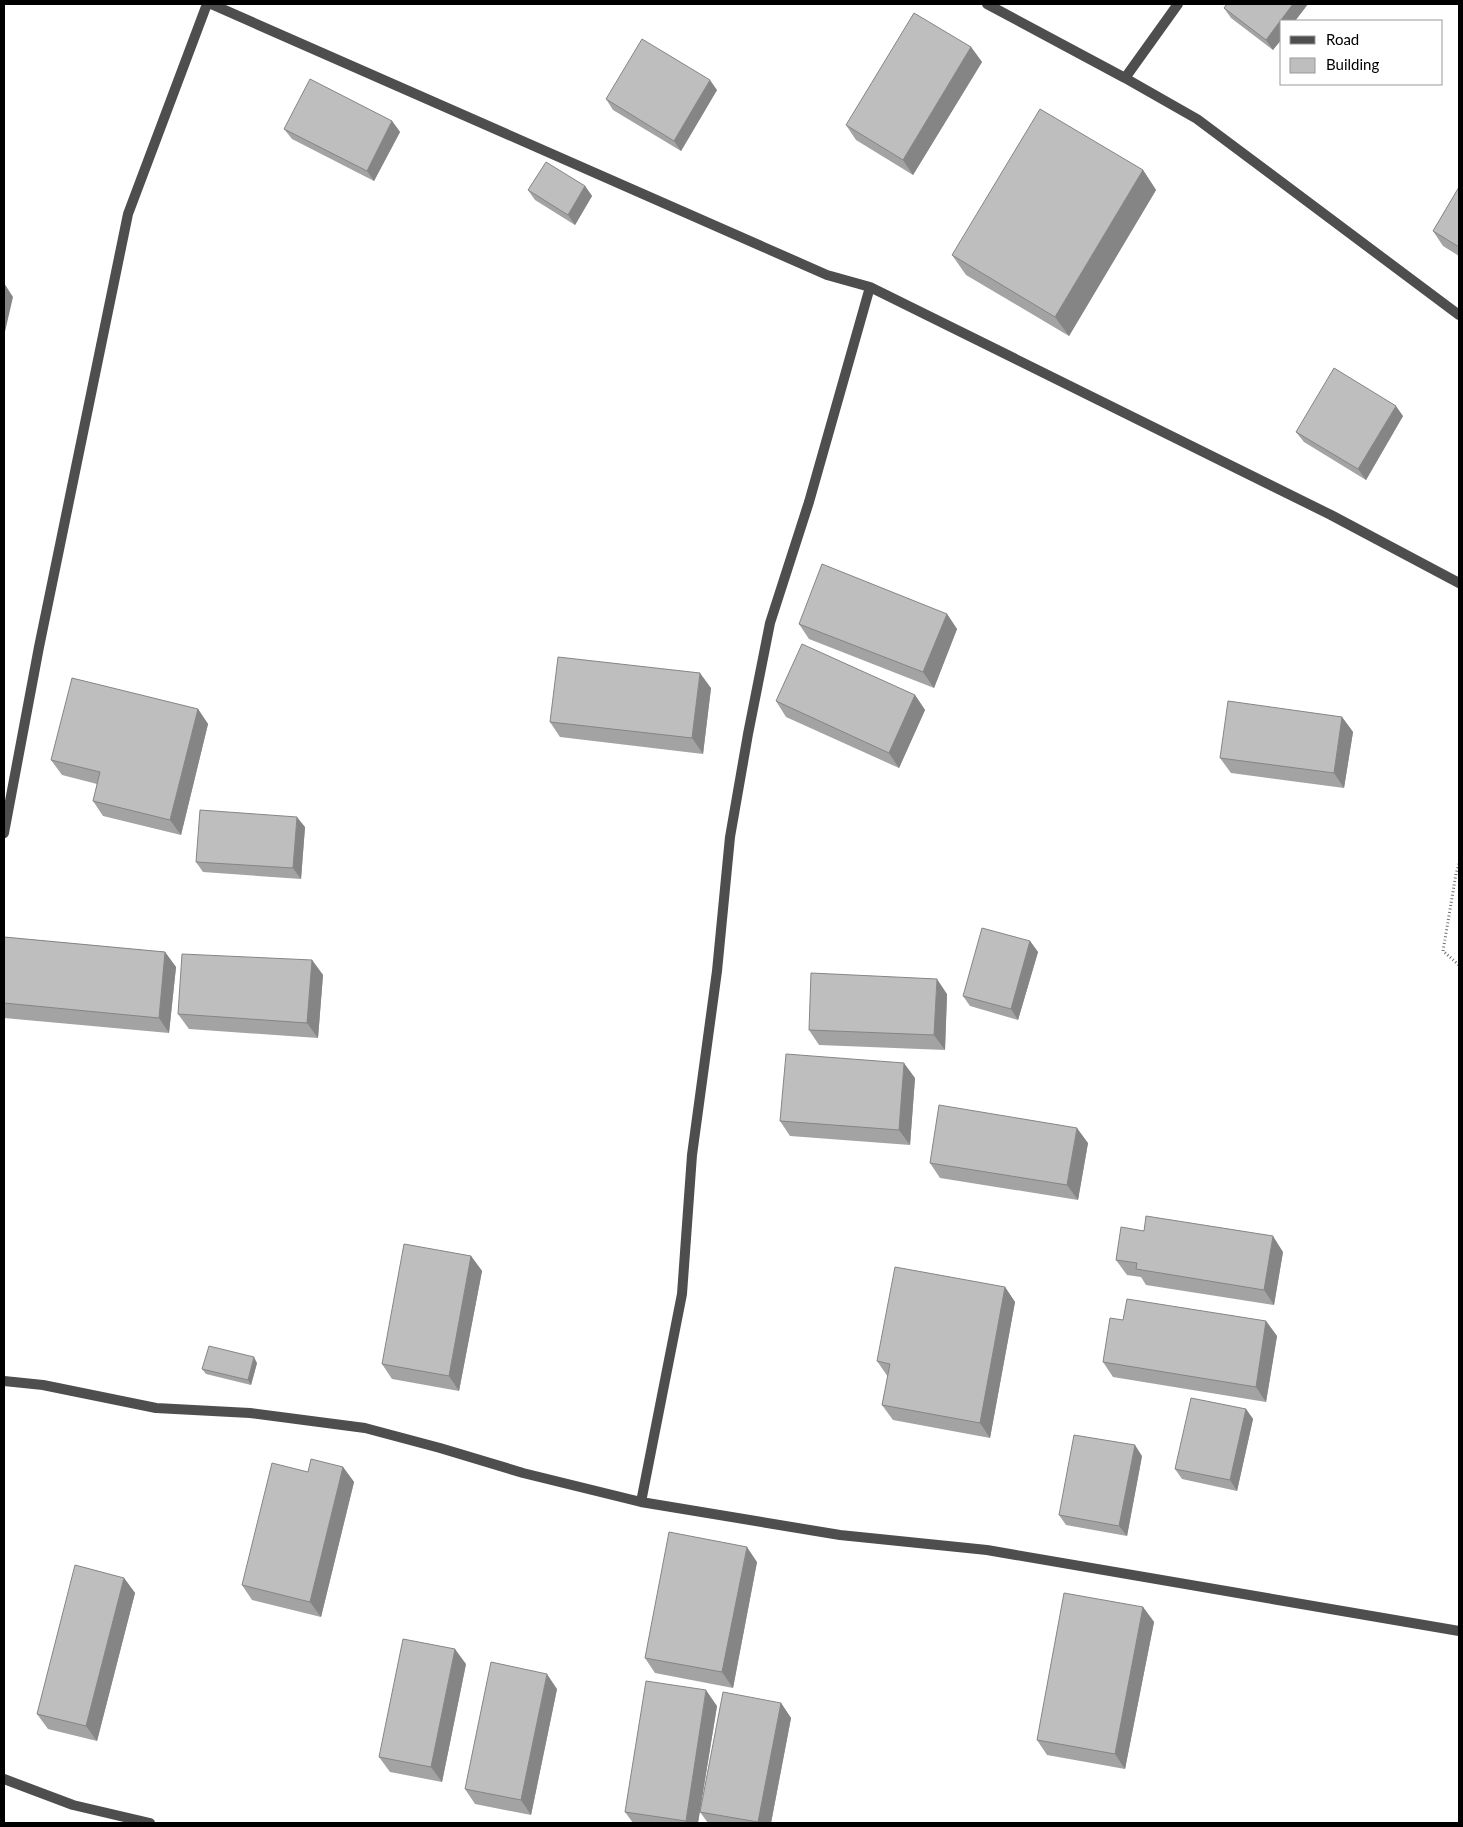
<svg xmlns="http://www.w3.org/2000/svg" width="1463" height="1827" font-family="Lato,sans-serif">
<rect width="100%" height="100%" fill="#fff"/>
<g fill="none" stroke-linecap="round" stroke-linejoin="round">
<path stroke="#707070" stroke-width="3" stroke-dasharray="1 2.5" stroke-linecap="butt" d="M 1459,864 L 1456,874 L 1443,951 L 1459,965"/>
<path stroke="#4e4e4e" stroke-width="10" d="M 211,4 L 827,275 L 870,287 L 809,502 L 770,623 L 748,734 L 730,837 L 717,971 L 692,1155 L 682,1294 L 641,1502
M 987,4 L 1125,78 L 1197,119 L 1459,315
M 1125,78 L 1178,4
M 870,287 L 1331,515 L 1459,583
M 4,833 L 39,647 L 128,214 L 207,4
M 4,1381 L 43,1385 L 156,1408 L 250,1413 L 365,1428 L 440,1448 L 523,1473 L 641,1502 L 840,1535 L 987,1550 L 1459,1631
M 4,1779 L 73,1805 L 150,1823"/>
</g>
<path fill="#a3a3a3" d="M 1227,4 L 1308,4 L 1295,21 L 1282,21 L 1273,50 L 1231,18 L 1224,8 Z
M 971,47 L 982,62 L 913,175 L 856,140 L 846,125 Z
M 717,90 L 681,151 L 613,110 L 606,99 Z
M 392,121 L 400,132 L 374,181 L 292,139 L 284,129 Z
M 1143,170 L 1156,190 L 1069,336 L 966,275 L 952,255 Z
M 585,186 L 592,196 L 575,225 L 535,200 L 528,190 Z
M 1459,187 L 1459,256 L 1443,246 L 1433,231 Z
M 1403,416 L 1366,480 L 1304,442 L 1296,432 Z
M 947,614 L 957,629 L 934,688 L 809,639 L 799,624 Z
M 711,688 L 703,754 L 560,737 L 550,722 Z
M 915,695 L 925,710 L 899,768 L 786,717 L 776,701 Z
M 198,709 L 208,724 L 181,835 L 103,816 L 93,801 L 97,784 L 62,775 L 51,760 Z
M 1342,717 L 1353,732 L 1344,788 L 1231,773 L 1220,758 Z
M 305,827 L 301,879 L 203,872 L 196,862 Z
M 4,937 L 165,952 L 176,967 L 169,1033 L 4,1018 Z
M 1030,941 L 1038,952 L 1018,1020 L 970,1006 L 963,996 Z
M 312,960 L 323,975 L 318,1038 L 189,1029 L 178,1014 Z
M 947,994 L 945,1050 L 819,1045 L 809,1030 Z
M 915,1078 L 910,1145 L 790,1136 L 780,1121 Z
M 1088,1143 L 1078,1200 L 940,1178 L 930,1163 Z
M 1283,1252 L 1274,1305 L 1146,1285 L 1141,1277 L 1127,1275 L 1116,1260 Z
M 471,1256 L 482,1271 L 459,1391 L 392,1379 L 382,1364 Z
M 1005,1287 L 1015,1302 L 990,1438 L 893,1420 L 882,1405 L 888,1377 L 877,1361 Z
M 1123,1320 L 1266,1321 L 1277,1336 L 1266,1402 L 1113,1377 L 1103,1362 Z
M 257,1363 L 251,1385 L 206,1374 L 202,1369 Z
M 1246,1409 L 1253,1419 L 1237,1491 L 1182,1479 L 1175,1469 Z
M 1142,1456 L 1127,1536 L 1066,1525 L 1059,1515 Z
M 343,1467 L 354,1482 L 321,1617 L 252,1600 L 242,1585 Z
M 757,1562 L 733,1688 L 655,1673 L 645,1658 Z
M 124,1578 L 135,1593 L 97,1741 L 48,1729 L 37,1714 Z
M 1143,1607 L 1154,1622 L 1125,1769 L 1047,1755 L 1037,1740 Z
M 466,1664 L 442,1782 L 390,1772 L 379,1757 Z
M 557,1689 L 531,1815 L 475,1804 L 465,1789 Z
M 781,1703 L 791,1718 L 771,1823 L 708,1823 L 700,1812 Z
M 717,1706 L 698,1823 L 633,1823 L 625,1812 Z"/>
<path fill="#858585" d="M 1293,4 L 1308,4 L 1295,21 L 1282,21 L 1282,39 L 1273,50 L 1266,40 Z
M 971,47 L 982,62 L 913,175 L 903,160 Z
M 710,80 L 717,90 L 681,151 L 674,141 Z
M 392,121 L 400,132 L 374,181 L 367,171 Z
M 1143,170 L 1156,190 L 1069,336 L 1055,317 Z
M 585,186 L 592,196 L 575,225 L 568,215 Z
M 4,283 L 13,297 L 4,336 Z
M 1396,406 L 1403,416 L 1366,480 L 1358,469 Z
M 947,614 L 957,629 L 934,688 L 923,672 Z
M 700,673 L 711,688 L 703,754 L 692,738 Z
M 915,695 L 925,710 L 899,768 L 889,753 Z
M 198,709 L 208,724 L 181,835 L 170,820 Z
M 1342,717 L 1353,732 L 1344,788 L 1334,773 Z
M 297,817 L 305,827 L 301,879 L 293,868 Z
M 1030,941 L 1038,952 L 1018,1020 L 1011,1009 Z
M 165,952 L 176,967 L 169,1033 L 159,1018 Z
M 312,960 L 323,975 L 318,1038 L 307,1023 Z
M 937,979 L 947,994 L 945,1050 L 934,1035 Z
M 904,1063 L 915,1078 L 910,1145 L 899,1130 Z
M 1077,1128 L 1088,1143 L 1078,1200 L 1067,1185 Z
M 1273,1236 L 1283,1252 L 1274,1305 L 1264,1290 Z
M 471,1256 L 482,1271 L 459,1391 L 449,1376 Z
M 1005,1287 L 1015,1302 L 990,1438 L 980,1423 Z
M 1266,1321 L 1277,1336 L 1266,1402 L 1256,1387 Z
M 254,1357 L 257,1363 L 251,1385 L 248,1380 Z
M 1246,1409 L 1253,1419 L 1237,1491 L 1230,1480 Z
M 1135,1445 L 1142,1456 L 1127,1536 L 1119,1526 Z
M 343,1467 L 354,1482 L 321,1617 L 310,1602 Z
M 747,1547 L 757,1562 L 733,1688 L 722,1672 Z
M 124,1578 L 135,1593 L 97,1741 L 86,1726 Z
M 1143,1607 L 1154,1622 L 1125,1769 L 1115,1754 Z
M 455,1649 L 466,1664 L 442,1782 L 431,1767 Z
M 547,1674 L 557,1689 L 531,1815 L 521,1800 Z
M 706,1690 L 717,1706 L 698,1823 L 687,1823 L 686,1821 Z
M 781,1703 L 791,1718 L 771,1823 L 758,1823 L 758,1822 Z"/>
<path fill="#bebebe" stroke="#858585" d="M 1227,4 L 1293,4 L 1266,40 L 1224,8 Z
M 914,13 L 971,47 L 903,160 L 846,125 Z
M 642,39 L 710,80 L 674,141 L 606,99 Z
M 310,79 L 392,121 L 367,171 L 284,129 Z
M 1040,109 L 1143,170 L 1055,317 L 952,255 Z
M 546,162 L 585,186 L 568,215 L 528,190 Z
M 1459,187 L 1459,247 L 1433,231 Z
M 1334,368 L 1396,406 L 1358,469 L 1296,432 Z
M 822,564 L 947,614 L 923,672 L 799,624 Z
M 802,644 L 915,695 L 889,753 L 776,701 Z
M 558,657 L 700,673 L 692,738 L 550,722 Z
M 72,678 L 198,709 L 170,820 L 93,801 L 100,772 L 51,760 Z
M 1228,701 L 1342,717 L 1334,773 L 1220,758 Z
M 200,810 L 297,817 L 293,868 L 196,862 Z
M 982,928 L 1030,941 L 1011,1009 L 963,996 Z
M 4,937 L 165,952 L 159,1018 L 4,1003 Z
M 182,954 L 312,960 L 307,1023 L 178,1014 Z
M 811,973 L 937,979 L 934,1035 L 809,1030 Z
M 786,1054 L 904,1063 L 899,1130 L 780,1121 Z
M 939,1105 L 1077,1128 L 1067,1185 L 930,1163 Z
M 1146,1216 L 1273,1236 L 1264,1290 L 1136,1269 L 1137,1263 L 1116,1260 L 1121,1227 L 1144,1231 Z
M 404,1244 L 471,1256 L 449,1376 L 382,1364 Z
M 895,1267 L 1005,1287 L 980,1423 L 882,1405 L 890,1364 L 877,1361 Z
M 1127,1299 L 1266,1321 L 1256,1387 L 1103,1362 L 1110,1318 L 1123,1320 Z
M 209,1346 L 254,1357 L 248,1380 L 202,1369 Z
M 1191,1398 L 1246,1409 L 1230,1480 L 1175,1469 Z
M 1074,1435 L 1135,1445 L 1119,1526 L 1059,1515 Z
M 311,1459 L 343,1467 L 310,1602 L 242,1585 L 272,1463 L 308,1472 Z
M 669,1532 L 747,1547 L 722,1672 L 645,1658 Z
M 75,1565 L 124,1578 L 86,1726 L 37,1714 Z
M 1064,1593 L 1143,1607 L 1115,1754 L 1037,1740 Z
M 403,1639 L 455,1649 L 431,1767 L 379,1757 Z
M 491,1662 L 547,1674 L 521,1800 L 465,1789 Z
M 646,1681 L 706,1690 L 686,1821 L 625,1812 Z
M 723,1692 L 781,1703 L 758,1822 L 700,1812 Z"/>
<rect width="1463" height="1827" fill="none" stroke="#000000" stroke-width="10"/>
<rect x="1280" y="20" width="162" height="65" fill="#ffffff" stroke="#999999"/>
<rect x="1290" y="36" width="25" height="8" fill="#4e4e4e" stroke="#999999"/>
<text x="1326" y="45" font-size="15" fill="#000000">Road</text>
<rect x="1290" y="58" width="25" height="15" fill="#bebebe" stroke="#999999"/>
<text x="1326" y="70" font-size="15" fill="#000000">Building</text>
</svg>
